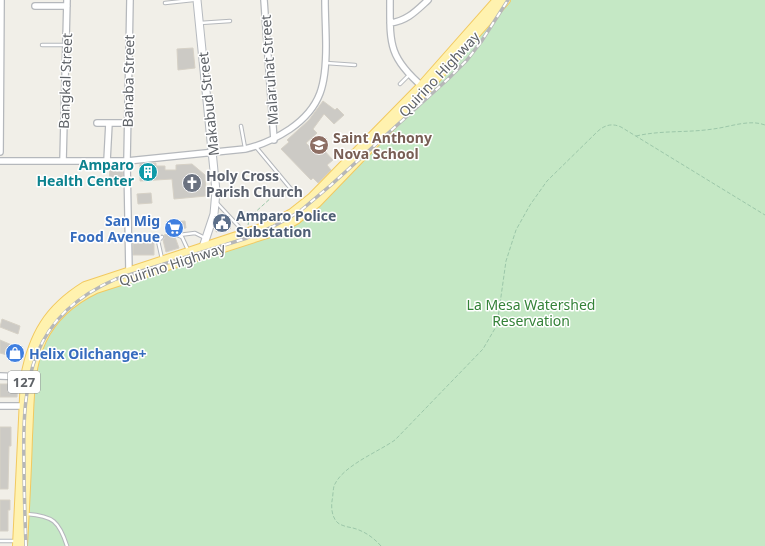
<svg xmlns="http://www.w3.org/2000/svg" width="765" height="546" font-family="'Noto Sans',sans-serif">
<rect width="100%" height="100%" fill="#f1efe8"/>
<path fill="#c5e8c5" d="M 501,0 L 765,0 L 765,546 L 20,546 L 31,361 L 72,298 L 298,214 Z"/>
<path fill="#cccac5" stroke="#d6d1c6" d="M 193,48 L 195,68 L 178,70 L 177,49 Z
M 323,101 L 335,110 L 337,108 L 344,115 L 334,124 L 324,114 L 313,129 L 317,133 L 306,143 L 316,153 L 322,148 L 333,160 L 327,165 L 331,170 L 318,183 L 313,178 L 311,180 L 281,149 L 289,142 L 287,140 L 309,120 Z
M 156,163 L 156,166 L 165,166 L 165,170 L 176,170 L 176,165 L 192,164 L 205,175 L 206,196 L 174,199 L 172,179 L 140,181 L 140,164 Z
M 110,166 L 123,166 L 123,186 L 109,186 Z
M 151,193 L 152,203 L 138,204 L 137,194 Z
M 220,218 L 231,228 L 216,232 Z
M 185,221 L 186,228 L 169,230 L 169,222 Z
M 171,233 L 172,236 L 175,237 L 179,248 L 166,252 L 163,240 L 165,238 L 164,235 Z
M 154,242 L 154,255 L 133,255 L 133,243 Z
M 2,319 L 20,326 L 18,334 L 0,327 Z
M 0,340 L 12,345 L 11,347 L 21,350 L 18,358 L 0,353 Z
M 13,381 L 18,381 L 17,397 L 0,397 L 0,384 L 13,384 Z
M 0,427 L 11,427 L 11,446 L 9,446 L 8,489 L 0,489 Z
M 0,500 L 10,500 L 10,510 L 8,510 L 8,531 L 0,531 Z"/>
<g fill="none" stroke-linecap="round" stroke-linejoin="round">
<g stroke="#b5b8bc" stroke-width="4.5">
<path id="lane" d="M 165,3 L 193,0
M 200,23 L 230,21
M 42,45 L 65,45
M 326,63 L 355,65
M 400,84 L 410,74
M 241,126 L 245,148
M 256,147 L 291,189
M 216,202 L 244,232
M 174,234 L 182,237 L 188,250
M 179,235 L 195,233 L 205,238
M 162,259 L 158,241 L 162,237
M 27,514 C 53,516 59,521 67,546
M 0,541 L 15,541"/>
</g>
<g stroke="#b5b8bc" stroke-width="8">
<path id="street" d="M 130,0 L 127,161 L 129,271 L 130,273
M 264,0 L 274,140
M 390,0 C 390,43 388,57 423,87
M 35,6 L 67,6
M 390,23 C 407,21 416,11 428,0
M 97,123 L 127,123
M 0,152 L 1,0
M 0,161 L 127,161 L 245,149 C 263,145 275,139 290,129 C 322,107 326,83 326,46 C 326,31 325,15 325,0
M 63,161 L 67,0
M 107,161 L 109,123
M 0,376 L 27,377
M 0,406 L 26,406"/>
</g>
<g stroke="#b6babf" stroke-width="9">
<path id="secondary" d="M 197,0 L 216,191 L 214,214 L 203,247 L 203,251"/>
</g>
<g stroke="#f2c960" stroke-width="10">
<path id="primary" d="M 17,546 L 25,377 C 33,335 48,309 85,286 L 270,225 L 292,213 L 311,198 L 421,86 L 497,0
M 23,546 C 25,509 27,473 28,436 C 30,405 28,370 42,340 C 53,317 73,300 96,289 L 273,232 L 296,220 L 317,203 L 426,90 L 506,0"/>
</g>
<path stroke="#9cc7a9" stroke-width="1" stroke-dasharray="4 2" stroke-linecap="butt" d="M 636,136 C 662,130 687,133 713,129 C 730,127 749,119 765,125
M 248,225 L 249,220 L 251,216 L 283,187
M 381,546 C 373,537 364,531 353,528 C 348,527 342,526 338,523 C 332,518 331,508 332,501 C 333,496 333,490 334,486 C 342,466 378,452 395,440 L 483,349 L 497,325 L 506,261 L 516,230 L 530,205 L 547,181 L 598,131 C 605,125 612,123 621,127 L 765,215"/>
<use href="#lane" stroke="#fff" stroke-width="2.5"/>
<use href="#street" stroke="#fff" stroke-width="5.5"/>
<use href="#secondary" stroke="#fff" stroke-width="7"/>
<use href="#primary" stroke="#fff2af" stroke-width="8"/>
<g stroke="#b6b7b8" stroke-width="3.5">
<path id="rail" d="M 26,546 C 25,519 24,491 24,464 C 22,380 30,316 116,279 L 247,238 L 274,226 L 299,212 L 331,185 L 448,79 L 467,60 L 481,42 L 508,0"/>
</g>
<use href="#rail" stroke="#fff" stroke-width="2" stroke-dasharray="6" stroke-linecap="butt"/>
</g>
<defs>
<g id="school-disc" transform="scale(1)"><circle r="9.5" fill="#8d6e63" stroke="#fff"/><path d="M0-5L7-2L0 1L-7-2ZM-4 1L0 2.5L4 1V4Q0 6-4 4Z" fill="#fff"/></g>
<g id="building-disc" transform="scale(1)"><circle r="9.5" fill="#0f9aa8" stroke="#fff"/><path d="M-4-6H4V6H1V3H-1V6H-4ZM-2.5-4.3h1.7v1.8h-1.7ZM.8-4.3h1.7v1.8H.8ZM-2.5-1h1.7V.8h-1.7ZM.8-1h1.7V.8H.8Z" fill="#fff"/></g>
<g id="church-disc" transform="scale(1)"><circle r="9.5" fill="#6b7280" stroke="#fff"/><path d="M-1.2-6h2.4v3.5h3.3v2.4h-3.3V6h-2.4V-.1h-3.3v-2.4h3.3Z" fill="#fff"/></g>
<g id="civic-disc" transform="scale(1)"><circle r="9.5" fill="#5c6f8a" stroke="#fff"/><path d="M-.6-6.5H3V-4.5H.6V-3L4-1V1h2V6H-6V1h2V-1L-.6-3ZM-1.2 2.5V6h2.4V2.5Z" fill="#fff"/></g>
<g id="supermarket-disc" transform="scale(1)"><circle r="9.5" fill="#3f7fe0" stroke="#fff"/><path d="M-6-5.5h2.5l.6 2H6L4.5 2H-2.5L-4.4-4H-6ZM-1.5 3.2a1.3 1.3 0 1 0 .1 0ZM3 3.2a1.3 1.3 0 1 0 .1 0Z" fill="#fff"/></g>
<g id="shop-disc" transform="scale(1)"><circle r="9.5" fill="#3f7fe0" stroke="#fff"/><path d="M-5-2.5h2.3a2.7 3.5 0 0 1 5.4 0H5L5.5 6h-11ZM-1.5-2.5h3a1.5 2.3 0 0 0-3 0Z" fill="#fff"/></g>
</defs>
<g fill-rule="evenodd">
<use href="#school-disc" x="319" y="145"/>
<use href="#building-disc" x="148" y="172"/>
<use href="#church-disc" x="192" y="183"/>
<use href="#civic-disc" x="222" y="223"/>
<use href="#supermarket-disc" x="174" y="228"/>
<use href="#shop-disc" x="15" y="353"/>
</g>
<g text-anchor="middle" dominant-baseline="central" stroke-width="3" stroke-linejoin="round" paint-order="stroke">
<rect fill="#fff" stroke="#8f9295" stroke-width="1" x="8" y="371" width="32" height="22" rx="3"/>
<g font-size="13" font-weight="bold" fill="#5f6368">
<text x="24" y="382">127</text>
</g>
<g font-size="14" fill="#5f6368" stroke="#fff">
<text transform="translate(269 70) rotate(-94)">Malaruhat Street</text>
<text transform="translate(439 74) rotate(-47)">Quirino Highway</text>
<text transform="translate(65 81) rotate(-88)">Bangkal Street</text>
<text transform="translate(128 81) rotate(-89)">Banaba Street</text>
<text transform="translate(208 104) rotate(-96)">Makabud Street</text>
<text transform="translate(172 264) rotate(-18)">Quirino Highway</text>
</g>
<g font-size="14" font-weight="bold" fill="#785e54" stroke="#fff" text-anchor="start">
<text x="333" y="137">Saint Anthony<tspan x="333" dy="16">Nova School</tspan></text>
</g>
<g font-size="14" font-weight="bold" fill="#0d838f" stroke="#fff" text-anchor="end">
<text x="134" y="164">Amparo<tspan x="134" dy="16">Health Center</tspan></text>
</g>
<g font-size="14" font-weight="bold" fill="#5b616d" stroke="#fff" text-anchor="start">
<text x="206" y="175">Holy Cross<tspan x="206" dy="16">Parish Church</tspan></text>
</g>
<g font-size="14" font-weight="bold" fill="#4e5e75" stroke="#fff" text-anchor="start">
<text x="236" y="215">Amparo Police<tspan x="236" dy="16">Substation</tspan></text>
</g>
<g font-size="14" font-weight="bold" fill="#366cbe" stroke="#fff" text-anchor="end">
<text x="160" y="220">San Mig<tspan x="160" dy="16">Food Avenue</tspan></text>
<text x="29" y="353" text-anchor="start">Helix Oilchange+</text>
</g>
<g font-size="14" fill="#348238" stroke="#fff">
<text x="531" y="304">La Mesa Watershed<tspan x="531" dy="16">Reservation</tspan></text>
</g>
</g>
</svg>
